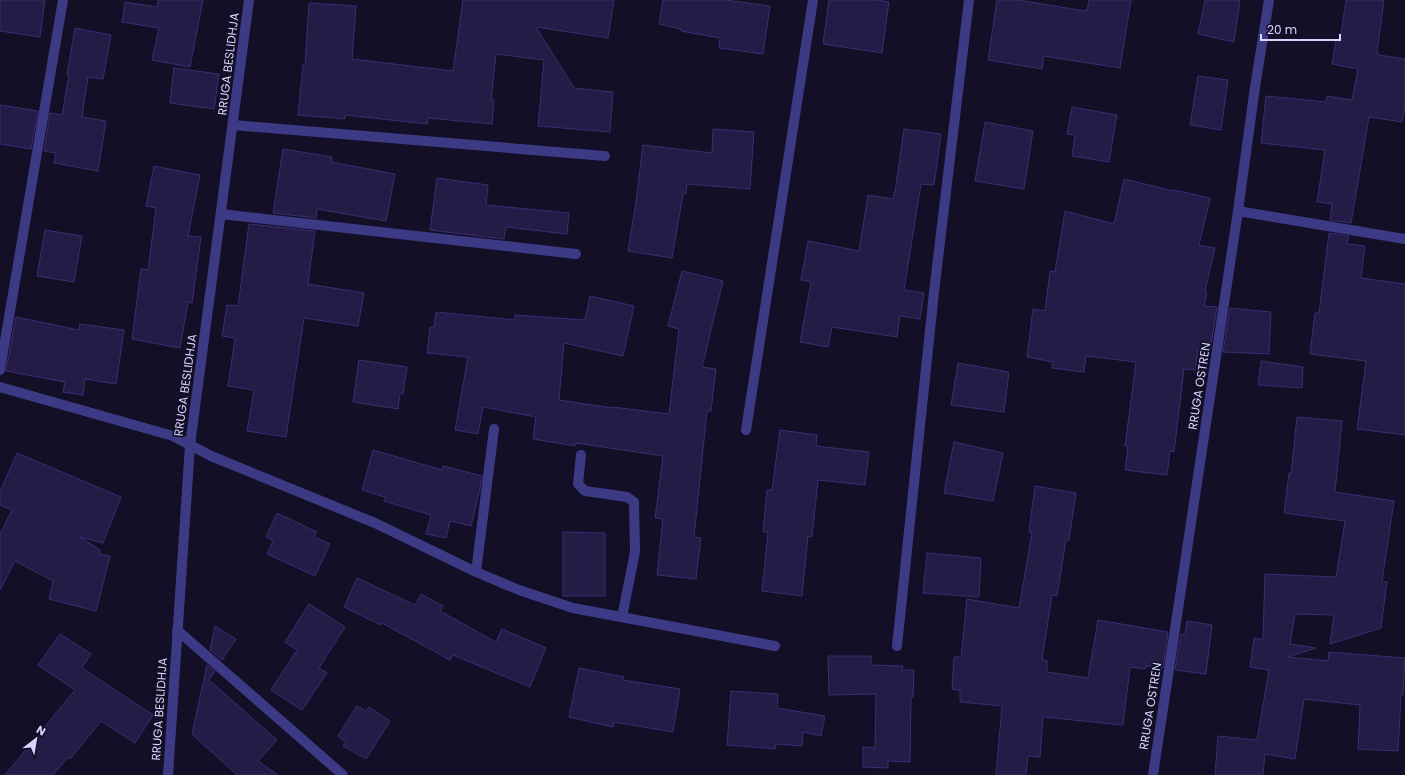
<svg xmlns="http://www.w3.org/2000/svg" width="1405" height="775" font-family="Poppins,sans-serif">
<rect width="100%" height="100%" fill="#130f26"/>
<path fill="#241b47" stroke="#3b2d73" d="M 0,0 L 45,0 L 40,37 L 0,31 Z
M 158,0 L 203,0 L 190,67 L 152,60 L 159,28 L 122,22 L 125,2 L 157,7 Z
M 463,0 L 614,0 L 608,38 L 536,27 L 574,88 L 613,92 L 610,132 L 538,126 L 544,60 L 496,54 L 491,100 L 494,100 L 492,124 L 428,118 L 427,124 L 345,115 L 345,119 L 298,115 L 303,65 L 305,65 L 309,3 L 356,6 L 352,59 L 453,71 Z
M 663,0 L 726,0 L 770,6 L 763,54 L 719,48 L 720,38 L 681,31 L 681,29 L 659,24 Z
M 829,0 L 877,0 L 889,2 L 882,53 L 823,44 Z
M 997,0 L 1018,0 L 1085,11 L 1085,10 L 1087,11 L 1089,0 L 1131,0 L 1120,68 L 1044,56 L 1042,69 L 988,60 Z
M 1205,0 L 1240,0 L 1234,42 L 1198,34 Z
M 1346,0 L 1384,0 L 1377,53 L 1379,53 L 1379,55 L 1405,59 L 1405,104 L 1402,122 L 1369,117 L 1351,223 L 1330,220 L 1332,204 L 1317,202 L 1325,150 L 1261,143 L 1266,96 L 1326,102 L 1327,96 L 1352,100 L 1358,69 L 1332,64 L 1336,40 L 1340,41 Z
M 75,28 L 111,35 L 103,79 L 86,77 L 88,77 L 82,117 L 106,121 L 98,171 L 54,163 L 56,153 L 44,151 L 50,113 L 62,115 L 69,75 L 67,75 Z
M 174,68 L 219,74 L 214,109 L 170,103 Z
M 1198,76 L 1228,80 L 1221,130 L 1190,125 Z
M 0,105 L 38,111 L 31,149 L 0,144 Z
M 1072,107 L 1117,115 L 1109,162 L 1072,156 L 1075,135 L 1067,134 Z
M 985,122 L 1033,131 L 1024,189 L 975,181 Z
M 713,129 L 754,132 L 750,189 L 687,184 L 686,194 L 683,194 L 672,258 L 628,251 L 636,202 L 643,145 L 712,153 Z
M 904,129 L 941,134 L 934,185 L 921,184 L 904,290 L 924,293 L 920,319 L 900,316 L 897,337 L 832,327 L 828,347 L 800,342 L 811,282 L 801,280 L 808,241 L 859,251 L 868,195 L 893,199 L 894,192 L 895,192 Z
M 283,149 L 332,157 L 331,162 L 395,174 L 386,221 L 317,209 L 316,218 L 273,213 Z
M 154,166 L 200,175 L 188,236 L 201,237 L 192,303 L 188,302 L 180,348 L 132,339 L 141,269 L 148,270 L 156,208 L 146,206 Z
M 437,178 L 488,185 L 486,205 L 569,213 L 567,234 L 506,227 L 504,239 L 478,236 L 430,230 Z
M 1124,179 L 1174,191 L 1174,190 L 1210,198 L 1199,245 L 1215,248 L 1205,291 L 1207,292 L 1204,306 L 1217,307 L 1210,351 L 1198,350 L 1195,370 L 1184,369 L 1174,452 L 1170,451 L 1167,475 L 1125,470 L 1128,446 L 1125,446 L 1136,362 L 1086,356 L 1084,372 L 1052,368 L 1053,362 L 1027,357 L 1033,309 L 1045,311 L 1050,271 L 1055,272 L 1065,211 L 1114,224 Z
M 249,224 L 315,231 L 308,284 L 364,293 L 358,326 L 304,318 L 286,437 L 247,431 L 254,390 L 228,386 L 235,338 L 222,336 L 227,305 L 238,306 Z
M 45,230 L 82,236 L 74,282 L 37,276 Z
M 1329,233 L 1349,236 L 1347,244 L 1365,246 L 1361,278 L 1405,284 L 1405,435 L 1357,429 L 1366,361 L 1310,354 L 1315,313 L 1319,313 Z
M 682,271 L 723,281 L 702,367 L 716,369 L 711,411 L 707,411 L 694,537 L 701,538 L 696,579 L 657,575 L 663,519 L 655,518 L 663,456 L 576,443 L 575,446 L 533,439 L 536,417 L 483,407 L 478,434 L 455,430 L 468,357 L 427,353 L 430,327 L 434,327 L 436,312 L 515,320 L 515,315 L 585,320 L 590,296 L 634,306 L 623,356 L 564,343 L 559,400 L 612,408 L 612,407 L 669,414 L 679,329 L 668,326 Z
M 1230,308 L 1271,312 L 1269,354 L 1223,352 Z
M 16,317 L 79,330 L 80,324 L 124,330 L 116,384 L 85,379 L 83,395 L 63,392 L 65,382 L 6,371 Z
M 359,360 L 407,367 L 403,394 L 400,394 L 398,409 L 353,402 Z
M 1261,361 L 1303,367 L 1302,388 L 1258,385 Z
M 958,363 L 1009,372 L 1004,412 L 951,405 Z
M 1297,417 L 1342,421 L 1335,492 L 1394,501 L 1382,581 L 1387,582 L 1381,628 L 1330,644 L 1334,615 L 1295,614 L 1290,644 L 1316,648 L 1288,657 L 1328,661 L 1329,652 L 1405,658 L 1403,695 L 1401,695 L 1398,751 L 1358,749 L 1360,705 L 1304,699 L 1295,759 L 1265,754 L 1263,775 L 1215,775 L 1218,736 L 1257,740 L 1269,670 L 1250,667 L 1254,638 L 1263,640 L 1265,574 L 1336,577 L 1345,521 L 1284,513 L 1289,473 L 1291,474 Z
M 780,430 L 817,435 L 816,446 L 869,452 L 865,485 L 818,480 L 812,537 L 808,536 L 802,596 L 762,591 L 768,532 L 763,532 L 767,490 L 772,490 Z
M 954,442 L 1003,453 L 993,501 L 944,493 Z
M 373,450 L 442,470 L 443,466 L 482,476 L 480,489 L 471,526 L 450,521 L 446,538 L 426,534 L 431,515 L 384,501 L 385,497 L 362,490 Z
M 17,453 L 121,497 L 103,543 L 80,537 L 100,550 L 99,554 L 110,556 L 96,611 L 49,599 L 53,581 L 15,561 L 0,590 L 0,534 L 12,510 L 0,505 L 0,492 Z
M 1035,486 L 1076,493 L 1069,540 L 1066,540 L 1057,596 L 1052,595 L 1042,660 L 1047,661 L 1047,672 L 1088,678 L 1098,620 L 1168,632 L 1163,668 L 1146,666 L 1145,669 L 1130,667 L 1123,725 L 1043,717 L 1040,757 L 1028,756 L 1026,775 L 996,775 L 1002,706 L 960,702 L 960,690 L 952,689 L 954,657 L 961,657 L 967,599 L 1019,608 L 1032,533 L 1029,532 Z
M 277,513 L 317,532 L 314,537 L 330,544 L 315,576 L 267,554 L 273,541 L 266,537 Z
M 563,532 L 605,533 L 605,596 L 563,596 Z
M 927,553 L 981,558 L 979,597 L 923,593 Z
M 357,578 L 415,605 L 421,594 L 443,606 L 440,611 L 496,642 L 502,629 L 546,648 L 530,687 L 453,655 L 450,660 L 382,623 L 381,625 L 344,607 Z
M 309,604 L 345,627 L 319,668 L 327,673 L 302,710 L 271,690 L 297,650 L 285,642 Z
M 1187,621 L 1212,625 L 1206,674 L 1175,670 L 1181,634 L 1185,635 Z
M 215,626 L 236,639 L 222,660 L 210,650 Z
M 60,634 L 91,654 L 82,668 L 153,715 L 135,743 L 101,721 L 70,759 L 68,757 L 53,775 L 5,775 L 75,690 L 38,665 Z
M 828,656 L 871,656 L 871,665 L 903,666 L 902,670 L 914,670 L 913,697 L 911,697 L 910,762 L 888,761 L 888,768 L 863,767 L 863,747 L 875,748 L 876,694 L 829,695 Z
M 207,665 L 215,671 L 209,680 L 277,740 L 258,761 L 278,775 L 237,775 L 192,734 Z
M 579,668 L 624,677 L 623,680 L 680,689 L 673,732 L 614,722 L 613,727 L 569,717 Z
M 731,691 L 778,694 L 777,708 L 825,716 L 821,736 L 803,732 L 802,746 L 776,744 L 775,749 L 727,745 Z
M 357,706 L 366,711 L 369,707 L 390,721 L 366,759 L 343,746 L 346,742 L 338,736 Z"/>
<g fill="none" stroke-linecap="round" stroke-linejoin="round">
<path stroke="#3d3a85" stroke-width="10" d="M 233,125 L 605,156
M 1238,211 L 1405,239
M 221,214 L 576,254
M 0,370 L 63,0
M 0,387 L 173,436 L 211,456 L 375,523 L 476,572 L 519,590 L 573,608 L 775,646
M 746,430 L 813,0
M 581,455 L 578,484 L 585,491 L 627,497 L 634,502 L 635,552 L 622,617
M 476,572 L 494,429
M 177,630 L 343,775
M 897,646 L 934,292 L 969,0
M 1153,775 L 1238,211 L 1255,87 L 1269,0"/>
<path stroke="#3d3a85" stroke-width="10" d="M 168,775 L 190,445 L 249,0"/>
</g>
<g text-anchor="middle" dominant-baseline="central" stroke-width="3.5" stroke-linejoin="round" paint-order="stroke">
<g font-size="12" fill="#d9d4ff" stroke="#130f26">
<text transform="translate(228 64) rotate(-83)">RRUGA BESLIDHJA</text>
<text transform="translate(185 385) rotate(-82)">RRUGA BESLIDHJA</text>
<text transform="translate(1199 386) rotate(-81)">RRUGA OSTREN</text>
<text transform="translate(1150 706) rotate(-81)">RRUGA OSTREN</text>
<text transform="translate(159 709) rotate(-86)">RRUGA BESLIDHJA</text>
</g>
</g>
<g transform="translate(36 739) rotate(31)" stroke="#130f26" stroke-width="3" paint-order="stroke">
<path d="M0-3L7 15L0 10L-7 15Z" fill="#d9d4ff"/>
<text y="-6" font-size="11" font-weight="bold" text-anchor="middle" fill="#d9d4ff">N</text>
</g>
<path d="M1261 34v6h79v-6" fill="none" stroke="#d9d4ff" stroke-width="2"/>
<text x="1267" y="34" font-size="12" fill="#d9d4ff" stroke="#130f26" stroke-width="3" paint-order="stroke">20 m</text>
</svg>
